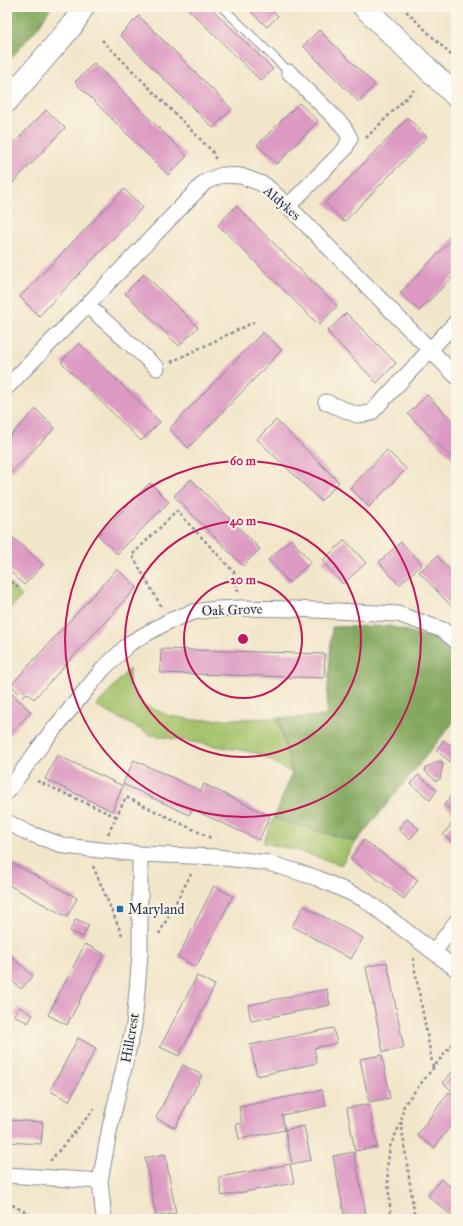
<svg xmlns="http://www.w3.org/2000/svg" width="463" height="1226" font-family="'IM FELL Great Primer',serif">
<rect width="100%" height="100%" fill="#fcf5e5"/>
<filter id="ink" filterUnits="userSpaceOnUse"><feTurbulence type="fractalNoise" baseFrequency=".025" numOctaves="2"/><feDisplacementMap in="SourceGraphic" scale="8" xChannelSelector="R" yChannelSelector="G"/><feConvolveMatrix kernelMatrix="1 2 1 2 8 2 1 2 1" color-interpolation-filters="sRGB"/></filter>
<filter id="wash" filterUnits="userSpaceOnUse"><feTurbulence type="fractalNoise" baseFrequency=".012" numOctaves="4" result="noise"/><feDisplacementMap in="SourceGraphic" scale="16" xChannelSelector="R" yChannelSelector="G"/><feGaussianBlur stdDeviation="0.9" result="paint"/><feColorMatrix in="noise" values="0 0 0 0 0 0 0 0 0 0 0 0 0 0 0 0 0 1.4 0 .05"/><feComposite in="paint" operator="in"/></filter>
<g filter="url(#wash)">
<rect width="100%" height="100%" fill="#f2e6ca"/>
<path fill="#a3c169" stroke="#5f7864" d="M 7,581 L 22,596 L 7,612 Z
M 129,669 L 129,687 L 142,704 L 170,716 L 194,720 L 278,718 L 292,773 L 257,753 L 151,735 L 96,706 Z
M 274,818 L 356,842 L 341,865 L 296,850 L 263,843 Z"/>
<path fill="#82a75d" stroke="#4e6b5e" d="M 7,7 L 51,7 L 39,26 L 7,63 Z
M 390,626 L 438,640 L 456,655 L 456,719 L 356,842 L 274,818 L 292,773 L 278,718 L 326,716 L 332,627 Z"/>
<g id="blocks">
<path fill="#dc99c2" d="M 186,7 L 210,7 L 273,69 L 261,81 Z
M 246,7 L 269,7 L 278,16 L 267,27 Z
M 139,16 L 232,109 L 213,128 L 120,35 Z
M 319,30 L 375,85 L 359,102 L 303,46 Z
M 94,63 L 187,156 L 168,175 L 75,82 Z
M 299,103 L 318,121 L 277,164 L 257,145 Z
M 46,110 L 65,128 L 7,189 L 7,150 Z
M 408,118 L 427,137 L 344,222 L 325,203 Z
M 124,189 L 143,207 L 39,316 L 20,297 Z
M 236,206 L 337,306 L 319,325 L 218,225 Z
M 456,235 L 456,274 L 419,311 L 400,293 Z
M 144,274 L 198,327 L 179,346 L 125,293 Z
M 346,313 L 396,363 L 377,383 L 327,332 Z
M 263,332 L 282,350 L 188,448 L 169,429 Z
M 79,343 L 160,422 L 141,441 L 61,362 Z
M 427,395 L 456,424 L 456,462 L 408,414 Z
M 36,409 L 55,428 L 7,477 L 7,439 Z
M 276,420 L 339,482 L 321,501 L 257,439 Z
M 387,450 L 406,469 L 369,507 L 350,488 Z
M 191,479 L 260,549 L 243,566 L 174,496 Z
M 150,483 L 169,502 L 117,554 L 98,535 Z
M 7,532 L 43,565 L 24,585 L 7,568 Z
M 291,539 L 311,562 L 289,583 L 268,560 Z
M 345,540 L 366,563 L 343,584 L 322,561 Z
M 401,542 L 422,564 L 399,585 L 379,562 Z
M 437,556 L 456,576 L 456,611 L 419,572 Z
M 117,569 L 137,587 L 34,699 L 27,693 L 23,697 L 11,685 Z
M 161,649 L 325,654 L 324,678 L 160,673 Z
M 9,691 L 31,712 L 10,734 L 7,731 L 7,692 Z
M 444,740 L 456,750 L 456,763 L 454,765 L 436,750 Z
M 57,755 L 123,786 L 112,811 L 45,779 Z
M 134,760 L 201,791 L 204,784 L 270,816 L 259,840 L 192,809 L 189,815 L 123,784 Z
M 440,761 L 443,764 L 440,779 L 436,781 L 425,771 L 426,767 Z
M 418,775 L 437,790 L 430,800 L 411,784 Z
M 456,789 L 456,814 L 444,805 Z
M 456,818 L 456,845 L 443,835 Z
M 407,819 L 419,829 L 410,839 L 398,829 Z
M 364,840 L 418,880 L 404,899 L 350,859 Z
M 7,860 L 77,898 L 67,917 L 7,884 Z
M 214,886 L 233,896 L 196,967 L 178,957 Z
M 304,906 L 363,938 L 351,959 L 292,926 Z
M 76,919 L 89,925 L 83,937 L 70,931 Z
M 85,944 L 104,954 L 67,1025 L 48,1015 Z
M 7,952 L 33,976 L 21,989 L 7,976 Z
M 387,962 L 404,1048 L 383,1052 L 366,967 Z
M 197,976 L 215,985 L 179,1056 L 160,1047 Z
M 327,989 L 330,1005 L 251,1021 L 248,1005 Z
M 19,1007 L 33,1015 L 28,1023 L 14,1015 Z
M 333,1028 L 337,1043 L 314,1048 L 317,1063 L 257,1076 L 250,1045 Z
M 78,1038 L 96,1048 L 69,1101 L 50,1091 Z
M 382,1055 L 390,1098 L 369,1102 L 360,1059 Z
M 183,1065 L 202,1075 L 175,1128 L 156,1118 Z
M 456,1067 L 456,1094 L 443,1083 Z
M 322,1090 L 326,1106 L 282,1115 L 285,1130 L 239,1139 L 236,1124 L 242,1123 L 239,1107 Z
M 449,1092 L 456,1098 L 456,1119 L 434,1148 L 417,1135 Z
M 369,1104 L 377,1147 L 355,1151 L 347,1108 Z
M 7,1120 L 43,1122 L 41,1144 L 7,1142 Z
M 304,1126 L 311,1160 L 292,1164 L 285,1130 Z
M 354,1152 L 358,1173 L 367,1219 L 345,1219 L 333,1156 Z
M 165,1154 L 176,1213 L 156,1217 L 145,1158 Z
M 290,1164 L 294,1183 L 222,1196 L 219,1177 Z
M 441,1179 L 456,1191 L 456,1219 L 428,1196 Z"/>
</g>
</g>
<g filter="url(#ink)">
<use href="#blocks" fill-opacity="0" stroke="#868a94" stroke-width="1"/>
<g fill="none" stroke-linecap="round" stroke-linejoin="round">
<g stroke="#868a94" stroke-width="10">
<path id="lane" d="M 222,7 L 289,72"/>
</g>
<g stroke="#868a94" stroke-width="17">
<path id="street" d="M 288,206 L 345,149 L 350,138 L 343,126 L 289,72
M 87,305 L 157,368
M 7,387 L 87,305 L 205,182 L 222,175 L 241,176 L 265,185 L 288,206 L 456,376
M 326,402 L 357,415 L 371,413 L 456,322
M 7,792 L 45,740 L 103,669 L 130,643 L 169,621 L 193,612 L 217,609 L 241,608 L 294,609 L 398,614 L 443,630 L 456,641
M 7,822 L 28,833 L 65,846 L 100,850 L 140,854 L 216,857 L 269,863 L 317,878 L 364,899 L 456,969
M 434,952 L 456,922
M 7,1175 L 100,1181
M 104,1219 L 100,1181 L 110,1127 L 134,1025 L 140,955 L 140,854"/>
</g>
<g stroke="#868a94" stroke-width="24">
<path id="secondary" d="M 364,7 L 456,96
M 7,101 L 71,27 L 75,21 L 83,7"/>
</g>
<path stroke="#868a94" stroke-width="2.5" stroke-dasharray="3 3" stroke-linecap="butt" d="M 402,7 L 456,60
M 102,40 L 212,151 L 216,160
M 366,138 L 414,90
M 171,362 L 254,322
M 7,577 L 19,588
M 161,606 L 132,555 L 177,511 L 234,572 L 238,592
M 37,781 L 117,817
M 108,834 L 126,797 L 213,839
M 93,866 L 122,935
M 159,934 L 191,874
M 414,958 L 413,960 L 433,1067
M 401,1122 L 415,1219
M 50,1161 L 96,1107
M 7,1202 L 38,1219
M 391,1219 L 387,1169 L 390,1147 L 401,1122 L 404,1105 L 456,1039"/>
<use href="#lane" stroke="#fff" stroke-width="8"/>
<use href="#street" stroke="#fff" stroke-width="15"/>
<use href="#secondary" stroke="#fff" stroke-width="22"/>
</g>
</g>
<g fill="none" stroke="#c2185b" stroke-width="2">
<circle cx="243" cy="639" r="59"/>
<circle cx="243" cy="639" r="118"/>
<circle cx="243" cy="639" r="178"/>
</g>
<rect fill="#1f6fb2" stroke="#fcf5e5" stroke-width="1.5" x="116" y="905" width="8" height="8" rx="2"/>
<g text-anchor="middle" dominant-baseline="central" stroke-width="4" stroke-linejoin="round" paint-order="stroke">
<g font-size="14" fill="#1b2f5e" stroke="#fcf5e5">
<text transform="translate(282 203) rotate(41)">Aldykes</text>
<text transform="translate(232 610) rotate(-2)">Oak Grove</text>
<text transform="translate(130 1038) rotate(-80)">Hillcrest</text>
</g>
<g font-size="14" fill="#1b2f5e" stroke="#fcf5e5" text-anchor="start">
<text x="128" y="909">Maryland</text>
</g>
</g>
<circle cx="243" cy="639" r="6" fill="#c2185b" stroke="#fcf5e5" stroke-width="2"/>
<g font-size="12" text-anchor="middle" font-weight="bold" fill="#c2185b" stroke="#fcf5e5" stroke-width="4" stroke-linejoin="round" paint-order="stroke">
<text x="243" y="465">60 m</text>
<text x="243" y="525">40 m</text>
<text x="243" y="584">20 m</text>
</g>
<rect width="463" height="1226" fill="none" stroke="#fcf5e5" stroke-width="24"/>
</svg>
